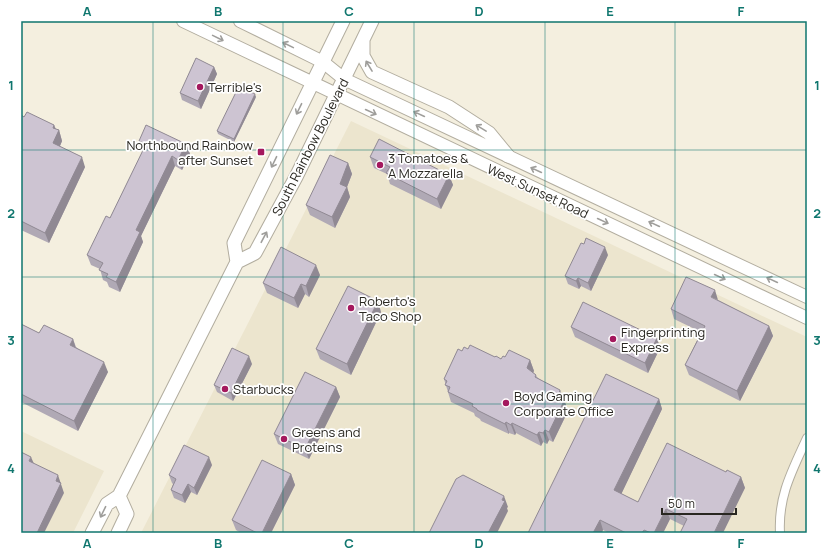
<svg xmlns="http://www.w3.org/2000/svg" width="828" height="554" font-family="Manrope,sans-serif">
<rect width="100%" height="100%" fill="#f4efdf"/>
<path fill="#ece5ce" d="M 351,121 L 807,337 L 807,533 L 141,533 Z
M 21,431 L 104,471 L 73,533 L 21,533 Z"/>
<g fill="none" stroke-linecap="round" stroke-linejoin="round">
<g stroke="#b2ad9f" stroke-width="10">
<path id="street" d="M 780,533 C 778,496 792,471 807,438"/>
</g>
<g stroke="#b2ad9f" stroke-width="14">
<path id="secondary" d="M 183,21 L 807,318
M 240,21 L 323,62 L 344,79 L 807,297"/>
</g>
<g stroke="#b2ad9f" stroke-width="15">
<path id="primary" d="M 363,40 L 363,56 L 372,72 L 449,107 L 489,133 L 508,156
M 237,262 L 255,253 L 296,177 L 372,21
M 92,533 L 107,504 L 119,496 L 237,262 L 234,243 L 343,21
M 118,533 L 127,514 L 119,496"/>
</g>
<use href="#street" stroke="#fff" stroke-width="8"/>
<use href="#secondary" stroke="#fff" stroke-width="12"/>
<use href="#primary" stroke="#fff" stroke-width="13"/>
</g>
<path fill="#b0a9b5" d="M 214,67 L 217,74 L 201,109 L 182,100 L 180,93 Z
M 256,97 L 234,142 L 218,134 L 217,131 Z
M 21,115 L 24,117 L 54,125 L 56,129 L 59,130 L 62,141 L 60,146 L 85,167 L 49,243 L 21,230 Z
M 139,141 L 186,144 L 190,154 L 182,170 L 175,166 L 141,236 L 143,242 L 120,292 L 109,287 L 107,282 L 103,280 L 100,269 L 91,265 L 87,255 L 110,218 L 143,151 Z
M 370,157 L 449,175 L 453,185 L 441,209 L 390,184 L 387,174 L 374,168 Z
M 348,163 L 352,174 L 347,187 L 350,197 L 335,228 L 310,215 L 306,205 Z
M 608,255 L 591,291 L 581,286 L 579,289 L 568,284 L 565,276 Z
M 320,275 L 309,297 L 305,294 L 298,308 L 267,293 L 263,283 Z
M 718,300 L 769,326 L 773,336 L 740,401 L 689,375 L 685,365 L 701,332 L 674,319 L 671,309 Z
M 381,312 L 351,375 L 320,359 L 316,349 Z
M 21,324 L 39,333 L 73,339 L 76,347 L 108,372 L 78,431 L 21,402 Z
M 571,327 L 657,338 L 660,348 L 648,373 L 575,337 Z
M 468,349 L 495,357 L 501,359 L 505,357 L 530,360 L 534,371 L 533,372 L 538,378 L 562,394 L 566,405 L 566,406 L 568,411 L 553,442 L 549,440 L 547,444 L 543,442 L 541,446 L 516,433 L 515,435 L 509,433 L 509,434 L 481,421 L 480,419 L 475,416 L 474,413 L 451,402 L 444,379 L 462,351 Z
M 252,364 L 233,401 L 217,392 L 214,385 Z
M 336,387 L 340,397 L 309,459 L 278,444 L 274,434 Z
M 659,399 L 662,409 L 621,494 L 638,502 L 726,472 L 741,477 L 745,488 L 684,526 L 670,519 L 663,533 L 609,533 L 603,530 L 528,533 Z
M 212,465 L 197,495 L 191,492 L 185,503 L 174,498 L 171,490 L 173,484 L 172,483 L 169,475 Z
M 291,474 L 295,485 L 271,533 L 241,533 L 236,530 L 232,520 Z"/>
<path fill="#908993" d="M 214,67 L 217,74 L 201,109 L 198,101 Z
M 255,94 L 256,97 L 234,142 L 234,139 Z
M 54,125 L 57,133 L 59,130 L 62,141 L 57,153 L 53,143 L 53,128 Z
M 186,144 L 190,154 L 182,170 L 178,160 Z
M 172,156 L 175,166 L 141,236 L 143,242 L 120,292 L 116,282 L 136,230 Z
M 82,157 L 85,167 L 49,243 L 45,233 Z
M 348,163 L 352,174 L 347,187 L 350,197 L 335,228 L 332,217 L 340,184 Z
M 449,175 L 453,185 L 441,209 L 437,199 Z
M 605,247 L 608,255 L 591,291 L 588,283 Z
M 316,265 L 320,275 L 309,297 L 306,286 Z
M 578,278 L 581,286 L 579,289 L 576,281 Z
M 301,284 L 305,294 L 298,308 L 294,298 Z
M 715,290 L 718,300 L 711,297 Z
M 378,301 L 381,312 L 351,375 L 347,364 Z
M 769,326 L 773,336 L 740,401 L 737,391 Z
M 657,338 L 660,348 L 648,373 L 645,363 Z
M 73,339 L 76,349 L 70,345 Z
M 249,356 L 252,364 L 233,401 L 231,393 Z
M 530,360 L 534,371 L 530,378 L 527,368 Z
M 104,362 L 108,372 L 78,431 L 74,421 Z
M 336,387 L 340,397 L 309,459 L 305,449 Z
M 560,390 L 566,405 L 566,406 L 568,411 L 553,442 L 549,432 L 559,393 Z
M 659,399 L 662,409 L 618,501 L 614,490 Z
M 506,422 L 509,433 L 509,434 L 505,424 Z
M 512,423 L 516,433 L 515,435 L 511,425 Z
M 545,430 L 549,440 L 547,444 L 543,433 Z
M 539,432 L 543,442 L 541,446 L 537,435 Z
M 31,457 L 35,466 L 29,461 Z
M 209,457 L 212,465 L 197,495 L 194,488 Z
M 291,474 L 295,485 L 271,533 L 262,533 Z
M 58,475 L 64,493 L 44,533 L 37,533 L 56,481 Z
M 741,477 L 745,488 L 723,533 L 714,533 Z
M 188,484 L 191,492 L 185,503 L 182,495 Z
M 504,496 L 508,507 L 507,508 L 508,511 L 497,533 L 488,533 Z
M 666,509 L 670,519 L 663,533 L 654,533 Z
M 600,520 L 603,530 L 602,533 L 593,533 Z"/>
<path fill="#cdc4d2" stroke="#908993" d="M 196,58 L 214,67 L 198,101 L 180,93 Z
M 239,86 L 255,94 L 234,139 L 217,131 Z
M 27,112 L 54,125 L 53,128 L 59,130 L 53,143 L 82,157 L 45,233 L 21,221 L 21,115 L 24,117 Z
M 146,125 L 186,144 L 178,160 L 172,156 L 136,230 L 140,232 L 116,282 L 106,277 L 108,274 L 99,270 L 103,263 L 87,255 L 106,216 L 110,218 L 146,144 L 139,141 Z
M 379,139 L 449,175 L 437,199 L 386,173 L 390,167 L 370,157 Z
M 330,155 L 348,163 L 340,184 L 347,187 L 332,217 L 306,205 Z
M 586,238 L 605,247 L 588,283 L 578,278 L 576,281 L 565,276 L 581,243 L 584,244 Z
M 281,247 L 316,265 L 306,286 L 301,284 L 294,298 L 263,283 Z
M 686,277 L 715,290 L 711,297 L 769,326 L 737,391 L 685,365 L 705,326 L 671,309 Z
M 348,286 L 378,301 L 347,364 L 316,349 Z
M 583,302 L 657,338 L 645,363 L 571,327 Z
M 21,324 L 39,333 L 44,325 L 73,339 L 70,345 L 104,362 L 74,421 L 21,394 Z
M 470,345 L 495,357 L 496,356 L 501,359 L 503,356 L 505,357 L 509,350 L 530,360 L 527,368 L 536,375 L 535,377 L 560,390 L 559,393 L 563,395 L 561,399 L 564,401 L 549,432 L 545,430 L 543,433 L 539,432 L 537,435 L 512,423 L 511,425 L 506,422 L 505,424 L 477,410 L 477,409 L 472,406 L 473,404 L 448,392 L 450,387 L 445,385 L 447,381 L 444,379 L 458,349 L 462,351 L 464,347 L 468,349 Z
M 232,348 L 249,356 L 231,393 L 214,385 Z
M 305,372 L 336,387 L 305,449 L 274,434 Z
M 606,374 L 659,399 L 614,490 L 638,502 L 667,443 L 726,472 L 727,470 L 741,477 L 714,533 L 680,533 L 687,519 L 666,509 L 654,533 L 651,533 L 644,530 L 642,533 L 626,533 L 600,520 L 593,533 L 528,533 Z
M 184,445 L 209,457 L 194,488 L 188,484 L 182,495 L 171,490 L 176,479 L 169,475 Z
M 21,452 L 31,457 L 29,461 L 58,475 L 56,481 L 61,483 L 37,533 L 21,533 Z
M 262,460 L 291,474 L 262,533 L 257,533 L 232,520 Z
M 463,475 L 504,496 L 502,500 L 505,501 L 488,533 L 429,533 L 456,479 Z"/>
<defs><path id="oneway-shaft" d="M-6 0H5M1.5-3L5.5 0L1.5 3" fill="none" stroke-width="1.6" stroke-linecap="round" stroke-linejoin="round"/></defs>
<g stroke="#9f9e9b">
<use href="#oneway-shaft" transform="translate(218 38) rotate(26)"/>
<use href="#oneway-shaft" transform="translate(288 45) rotate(-154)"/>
<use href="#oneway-shaft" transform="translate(369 66) rotate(-121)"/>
<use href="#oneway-shaft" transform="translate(299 109) rotate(116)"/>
<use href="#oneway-shaft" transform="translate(371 112) rotate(25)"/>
<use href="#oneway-shaft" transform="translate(419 114) rotate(-155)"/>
<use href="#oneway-shaft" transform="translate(481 128) rotate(-149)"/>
<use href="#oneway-shaft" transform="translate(274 162) rotate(116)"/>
<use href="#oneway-shaft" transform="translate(536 170) rotate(-155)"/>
<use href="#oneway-shaft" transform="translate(603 221) rotate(25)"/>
<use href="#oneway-shaft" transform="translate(654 224) rotate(-155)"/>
<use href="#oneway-shaft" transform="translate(264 237) rotate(-62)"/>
<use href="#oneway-shaft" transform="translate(720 277) rotate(25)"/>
<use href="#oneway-shaft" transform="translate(772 280) rotate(-155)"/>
<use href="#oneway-shaft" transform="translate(103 512) rotate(116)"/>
</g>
<path fill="none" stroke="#0f766e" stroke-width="1" stroke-opacity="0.55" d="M 153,21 L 153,533M 283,21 L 283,533M 414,21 L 414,533M 545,21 L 545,533M 675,21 L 675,533M 21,150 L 807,150M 21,277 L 807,277M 21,404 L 807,404"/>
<g fill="#a4185e" stroke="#fff" stroke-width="1.5">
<circle cx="200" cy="87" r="4"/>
<rect x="257" y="148" width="8" height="8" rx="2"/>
<circle cx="380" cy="165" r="4"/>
<circle cx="351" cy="308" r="4"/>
<circle cx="613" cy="339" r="4"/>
<circle cx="225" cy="389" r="4"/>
<circle cx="506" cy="403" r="4"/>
<circle cx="284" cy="439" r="4"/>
</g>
<g text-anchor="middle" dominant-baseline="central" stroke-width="3.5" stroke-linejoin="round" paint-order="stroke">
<g font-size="13" fill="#292721" stroke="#fff" text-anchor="start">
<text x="208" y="87">Terrible's</text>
<text x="253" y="145" text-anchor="end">Northbound Rainbow<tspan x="253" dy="15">after Sunset</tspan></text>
<text x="388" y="158">3 Tomatoes &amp;<tspan x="388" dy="15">A Mozzarella</tspan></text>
<text x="359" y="301">Roberto's<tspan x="359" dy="15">Taco Shop</tspan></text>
<text x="621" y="332">Fingerprinting<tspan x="621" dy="15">Express</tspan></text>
<text x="233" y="389">Starbucks</text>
<text x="514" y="396">Boyd Gaming<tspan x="514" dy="15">Corporate Office</tspan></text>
<text x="292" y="432">Greens and<tspan x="292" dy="15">Proteins</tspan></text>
</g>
<g font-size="13" fill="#292721" stroke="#fff">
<text transform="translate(310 147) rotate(-63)">South Rainbow Boulevard</text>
<text transform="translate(538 191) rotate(25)">West Sunset Road</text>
</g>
</g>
<rect width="828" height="554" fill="none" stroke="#ffffff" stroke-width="44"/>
<path d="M662 508v6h74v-6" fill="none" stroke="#292721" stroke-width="2"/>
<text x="668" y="508" font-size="12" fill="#292721" stroke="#ffffff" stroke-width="3" paint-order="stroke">50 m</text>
<rect x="22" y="22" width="784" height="510" fill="none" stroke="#0f766e" stroke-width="1.5"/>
<g font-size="13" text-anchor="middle" font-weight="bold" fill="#0f766e">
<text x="87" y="16">A</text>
<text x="218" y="16">B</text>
<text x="349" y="16">C</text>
<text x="479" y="16">D</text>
<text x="610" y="16">E</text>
<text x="741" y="16">F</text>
<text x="11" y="90">1</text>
<text x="817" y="90">1</text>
<text x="11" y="218">2</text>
<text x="817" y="218">2</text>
<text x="11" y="345">3</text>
<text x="817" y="345">3</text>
<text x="11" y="473">4</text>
<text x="817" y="473">4</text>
<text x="87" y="548">A</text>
<text x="218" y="548">B</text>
<text x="349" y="548">C</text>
<text x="479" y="548">D</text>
<text x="610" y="548">E</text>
<text x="741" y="548">F</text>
</g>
</svg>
